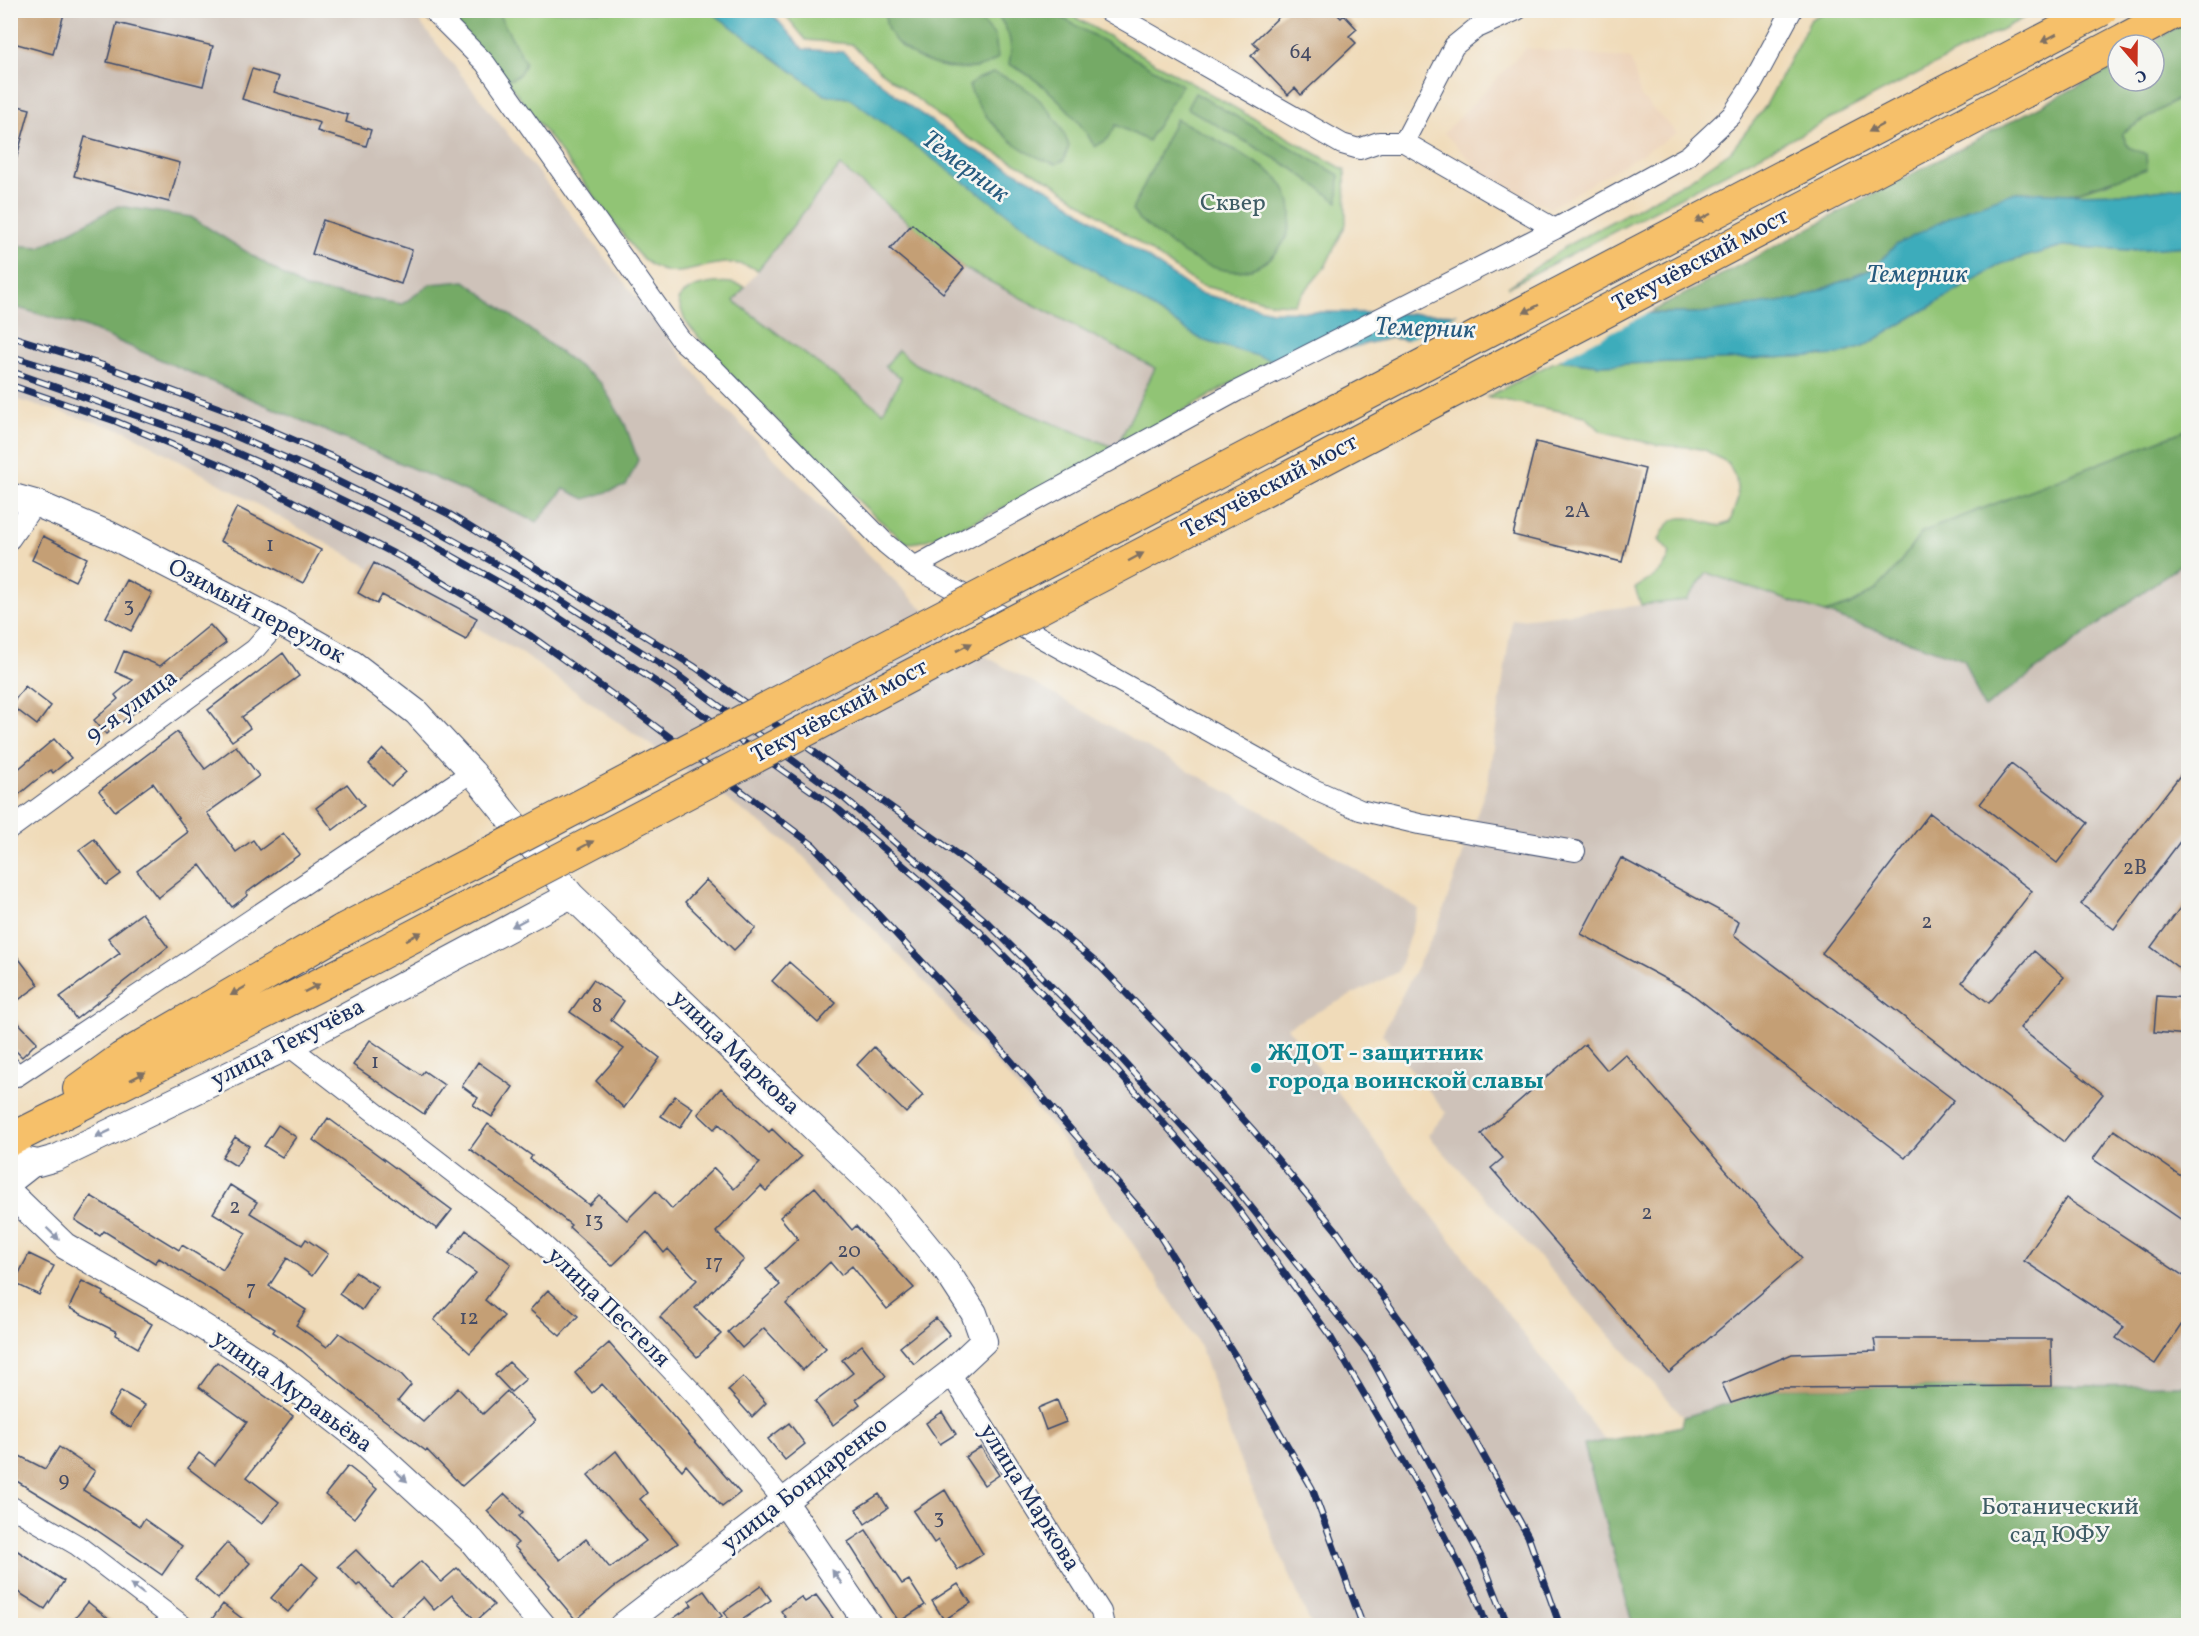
<svg xmlns="http://www.w3.org/2000/svg" width="2199" height="1636" font-family="Vollkorn,serif">
<rect width="100%" height="100%" fill="#f6f6f2"/>
<filter id="ink" filterUnits="userSpaceOnUse"><feTurbulence type="fractalNoise" baseFrequency=".0167" numOctaves="2"/><feDisplacementMap in="SourceGraphic" scale="12" xChannelSelector="R" yChannelSelector="G"/><feConvolveMatrix kernelMatrix="1 2 1 2 8 2 1 2 1" color-interpolation-filters="sRGB"/></filter>
<filter id="wash" filterUnits="userSpaceOnUse"><feTurbulence type="fractalNoise" baseFrequency=".008" numOctaves="4" result="noise"/><feDisplacementMap in="SourceGraphic" scale="24" xChannelSelector="R" yChannelSelector="G"/><feGaussianBlur stdDeviation="1.35" result="paint"/><feColorMatrix in="noise" values="0 0 0 0 0 0 0 0 0 0 0 0 0 0 0 0 0 1.4 0 .05"/><feComposite in="paint" operator="in"/></filter>
<g filter="url(#wash)">
<rect width="100%" height="100%" fill="#f0dbb9"/>
<path fill="#ecd3ba" d="M 1526,48 L 1631,59 L 1641,97 L 1677,133 L 1550,208 L 1483,174 L 1444,133 Z"/>
<path fill="#cec2b9" d="M 10,11 L 411,11 L 716,399 L 948,635 L 1279,821 L 1418,909 L 1398,972 L 1287,1027 L 1607,1443 L 1656,1625 L 1311,1625 L 1235,1449 L 1200,1346 L 1139,1253 L 1056,1131 L 920,977 L 795,848 L 520,652 L 126,431 L 11,398 Z
M 840,166 L 964,268 L 1155,368 L 1116,448 L 1019,410 L 915,364 L 899,350 L 902,377 L 884,412 L 734,301 Z
M 2188,559 L 2188,1385 L 1778,1388 L 1684,1417 L 1428,1135 L 1446,1113 L 1382,1034 L 1438,926 L 1488,782 L 1512,620 L 1686,600 L 1707,573 L 1964,660 L 1984,708 Z"/>
<path fill="#91c475" stroke="#567a6a" stroke-width="1.5" d="M 497,11 L 710,11 L 825,95 L 849,98 L 1202,340 L 1272,360 C 1223,388 941,555 905,542 L 870,512 L 730,374 L 685,321 L 678,300 C 688,283 728,278 745,287 L 734,301 L 883,412 L 901,378 L 885,367 L 898,350 L 915,364 L 1019,410 L 1116,448 L 1155,368 L 964,268 L 840,166 L 758,270 C 706,245 679,299 637,253 L 506,80 Z
M 782,11 L 1064,11 L 1345,170 L 1346,224 L 1325,267 L 1294,304 L 1272,303 L 1199,285 L 1050,181 L 968,138 L 878,69 L 851,44 L 806,40 Z
M 1826,11 L 2037,11 L 1508,287 L 1568,245 L 1689,180 L 1731,151 L 1765,107 L 1811,19 Z
M 2188,93 L 2188,186 L 2135,193 L 2070,194 L 2113,181 L 2128,147 L 2122,133 Z
M 2063,246 L 2129,250 L 2188,246 L 2188,429 L 1922,532 L 1893,572 L 1876,590 L 1850,605 L 1825,613 L 1707,573 L 1686,600 L 1641,605 L 1635,588 C 1651,579 1666,572 1670,553 L 1659,540 C 1673,505 1693,520 1720,526 L 1730,522 L 1738,498 L 1736,479 L 1728,463 L 1705,450 L 1690,447 L 1657,445 L 1601,431 L 1585,416 L 1487,397 L 1558,360 L 1600,365 L 1838,355 L 1863,347 L 2001,264 Z"/>
<path fill="#74aa66" stroke="#486c62" stroke-width="1.5" d="M 886,10 L 973,11 L 995,36 L 998,58 C 967,86 877,56 886,10 Z
M 439,11 L 497,11 L 525,62 C 522,72 518,79 506,80 Z
M 994,11 L 1050,11 L 1182,85 L 1148,141 L 1116,125 L 1108,139 L 1095,147 C 1076,114 1044,81 1009,64 C 1014,41 1008,28 994,11 Z
M 2188,20 L 2188,93 L 2122,133 L 2128,147 L 2146,154 L 2147,169 L 2070,194 L 2016,192 L 1896,245 L 1872,269 L 1799,299 L 1702,313 L 1649,313 L 2118,65 L 2118,81 L 2154,81 L 2154,45 L 2148,45 Z
M 993,73 C 1028,82 1058,113 1069,146 L 1064,160 L 1056,164 C 1019,154 983,122 969,86 L 977,79 Z
M 1195,93 L 1339,175 L 1338,202 L 1293,169 L 1187,108 Z
M 1176,119 C 1195,128 1269,167 1279,180 C 1311,220 1275,280 1224,270 C 1191,264 1164,239 1138,219 L 1132,210 Z
M 118,206 L 191,217 L 306,289 L 402,304 L 431,284 L 465,281 L 601,383 L 625,424 L 638,460 L 626,486 L 585,499 L 564,489 L 537,522 L 85,327 L 11,306 L 11,245 L 40,247 Z
M 2188,429 L 2188,559 L 1984,708 L 1964,660 L 1825,613 L 1850,605 L 1876,590 L 1893,572 L 1922,532 Z
M 2188,1385 L 2188,1625 L 1633,1625 L 1584,1445 L 1682,1426 L 1684,1417 L 1778,1388 Z"/>
<path fill="#3eacbb" stroke="#2c6e8c" stroke-width="1.5" d="M 710,11 L 735,11 L 774,16 L 803,49 L 843,52 L 908,105 L 971,148 L 1050,190 L 1198,293 L 1271,311 L 1431,314 L 1701,313 L 1799,299 L 1872,269 L 1896,245 L 1966,209 L 2016,192 L 2070,194 L 2134,193 L 2188,186 L 2188,246 L 2129,250 L 2063,246 L 2001,264 L 1863,347 L 1838,355 L 1600,365 L 1391,338 L 1344,349 L 1272,360 L 1202,340 L 1025,226 L 849,98 L 825,95 Z"/>
<path fill="#f0dbb9" d="M 1464,310 L 1654,310 L 1554,362 L 1402,343 Z"/>
<g id="blocks">
<path fill="#c49f75" d="M 10,10 L 65,10 L 53,54 L 10,42 Z
M 1286,10 L 1333,10 L 1341,18 L 1344,15 L 1357,29 L 1349,36 L 1356,43 L 1301,95 L 1295,88 L 1288,95 L 1251,56 L 1259,48 L 1253,42 Z
M 117,23 L 213,46 L 203,86 L 107,62 Z
M 252,69 L 279,77 L 274,92 L 348,115 L 346,122 L 371,130 L 366,146 L 317,131 L 320,123 L 242,99 Z
M 10,104 L 30,109 L 16,160 L 10,159 Z
M 85,137 L 180,163 L 169,202 L 74,176 Z
M 323,220 L 412,250 L 401,284 L 312,254 Z
M 912,224 L 964,268 L 943,293 L 890,249 Z
M 1536,442 L 1645,469 L 1622,562 L 1513,535 Z
M 237,507 L 321,550 L 303,583 L 220,541 Z
M 43,536 L 87,558 L 75,581 L 32,560 Z
M 374,563 L 477,618 L 466,640 L 382,595 L 377,604 L 358,593 Z
M 126,580 L 152,593 L 131,631 L 106,617 Z
M 210,625 L 226,643 L 106,734 L 94,720 L 118,699 L 115,695 L 133,680 L 115,672 L 124,651 L 160,666 Z
M 283,653 L 299,676 L 242,717 L 250,728 L 232,741 L 208,710 Z
M 25,686 L 51,706 L 37,725 L 11,705 Z
M 177,732 L 205,769 L 236,746 L 259,776 L 207,813 L 236,852 L 253,840 L 260,850 L 283,833 L 300,854 L 246,893 L 248,895 L 232,907 L 200,865 L 158,898 L 137,871 L 188,832 L 153,783 L 115,811 L 99,791 Z
M 54,739 L 71,758 L 53,773 L 51,770 L 35,781 L 10,802 L 10,776 Z
M 383,749 L 406,772 L 391,786 L 369,764 Z
M 2011,764 L 2088,823 L 2057,863 L 1980,804 Z
M 2188,765 L 2188,831 L 2114,929 L 2081,904 Z
M 347,784 L 364,806 L 333,830 L 316,808 Z
M 1930,813 L 2032,891 L 1962,982 L 1989,1003 L 2034,951 L 2064,977 L 2020,1028 L 2103,1094 L 2064,1142 L 1822,953 Z
M 94,839 L 121,874 L 106,885 L 79,850 Z
M 1621,858 L 1739,921 L 1734,935 L 1954,1100 L 1905,1158 L 1688,991 L 1581,934 Z
M 706,880 L 756,928 L 734,950 L 685,902 Z
M 2188,897 L 2188,975 L 2151,947 Z
M 142,913 L 168,947 L 76,1019 L 60,997 L 120,953 L 108,938 Z
M 10,947 L 39,985 L 10,1006 Z
M 789,962 L 836,1003 L 818,1023 L 772,981 Z
M 593,980 L 624,1001 L 611,1020 L 660,1058 L 624,1108 L 596,1081 L 624,1049 L 570,1012 Z
M 2157,996 L 2188,998 L 2188,1035 L 2154,1032 Z
M 10,1014 L 37,1042 L 22,1057 L 10,1045 Z
M 370,1040 L 421,1075 L 424,1071 L 444,1085 L 424,1114 L 353,1065 Z
M 1585,1044 L 1607,1070 L 1625,1054 L 1802,1258 L 1669,1373 L 1491,1168 L 1503,1158 L 1481,1134 Z
M 874,1047 L 923,1095 L 906,1113 L 857,1065 Z
M 478,1062 L 513,1087 L 492,1117 L 473,1105 L 478,1098 L 462,1086 Z
M 721,1088 L 769,1132 L 772,1129 L 801,1157 L 766,1191 L 761,1186 L 716,1232 L 744,1260 L 695,1308 L 721,1334 L 697,1357 L 660,1317 L 697,1280 L 668,1249 L 664,1253 L 647,1232 L 612,1266 L 569,1227 L 571,1225 L 535,1196 L 470,1149 L 488,1124 L 532,1156 L 530,1159 L 589,1205 L 599,1195 L 627,1220 L 656,1191 L 672,1209 L 714,1168 L 734,1189 L 760,1163 L 719,1124 L 714,1129 L 698,1114 Z
M 675,1096 L 693,1108 L 680,1128 L 661,1116 Z
M 328,1118 L 452,1210 L 437,1229 L 313,1140 Z
M 278,1125 L 296,1137 L 282,1157 L 264,1146 Z
M 2114,1130 L 2188,1181 L 2188,1224 L 2093,1159 Z
M 235,1137 L 249,1146 L 236,1166 L 222,1157 Z
M 230,1185 L 257,1202 L 250,1213 L 302,1245 L 306,1239 L 328,1254 L 312,1276 L 287,1258 L 269,1286 L 306,1310 L 296,1325 L 327,1347 L 339,1333 L 402,1375 L 411,1385 L 398,1401 L 423,1422 L 458,1388 L 483,1414 L 507,1391 L 535,1421 L 462,1486 L 427,1450 L 426,1451 L 383,1419 L 302,1351 L 273,1332 L 275,1329 L 159,1258 L 155,1263 L 104,1231 L 100,1236 L 75,1220 L 91,1196 L 179,1250 L 182,1245 L 223,1270 L 246,1233 L 213,1213 Z
M 815,1187 L 852,1230 L 856,1226 L 914,1288 L 887,1309 L 852,1266 L 841,1275 L 830,1262 L 786,1304 L 826,1348 L 803,1370 L 764,1328 L 742,1348 L 728,1332 L 780,1285 L 766,1269 L 798,1239 L 780,1217 Z
M 2066,1198 L 2188,1279 L 2188,1315 L 2155,1364 L 2116,1338 L 2124,1327 L 2024,1261 Z
M 466,1230 L 511,1264 L 485,1300 L 504,1316 L 470,1353 L 434,1320 L 476,1273 L 449,1253 Z
M 29,1254 L 54,1266 L 39,1295 L 14,1283 Z
M 355,1272 L 378,1287 L 362,1310 L 339,1294 Z
M 82,1281 L 104,1292 L 103,1296 L 152,1324 L 138,1348 L 116,1335 L 117,1332 L 69,1308 Z
M 548,1290 L 578,1316 L 560,1336 L 530,1310 Z
M 936,1318 L 950,1335 L 914,1364 L 900,1347 Z
M 1874,1339 L 2051,1339 L 2052,1386 L 1778,1388 L 1731,1403 L 1722,1384 L 1792,1354 L 1876,1351 Z
M 609,1343 L 740,1493 L 722,1507 L 686,1465 L 682,1470 L 602,1384 L 592,1393 L 575,1373 Z
M 862,1345 L 886,1376 L 856,1399 L 860,1404 L 833,1425 L 815,1402 L 853,1373 L 842,1360 Z
M 217,1362 L 293,1416 L 247,1477 L 279,1502 L 262,1524 L 188,1468 L 199,1453 L 215,1465 L 247,1422 L 199,1387 Z
M 509,1362 L 526,1379 L 511,1392 L 495,1375 Z
M 743,1377 L 766,1403 L 752,1417 L 728,1390 Z
M 121,1391 L 145,1405 L 131,1428 L 108,1414 Z
M 1057,1400 L 1066,1422 L 1046,1430 L 1038,1408 Z
M 942,1412 L 956,1434 L 940,1444 L 926,1423 Z
M 789,1423 L 805,1444 L 785,1460 L 768,1439 Z
M 59,1447 L 95,1471 L 83,1490 L 140,1526 L 144,1519 L 182,1546 L 162,1575 L 95,1529 L 10,1477 L 10,1451 L 45,1469 Z
M 981,1447 L 999,1475 L 984,1485 L 965,1457 Z
M 616,1451 L 647,1493 L 640,1499 L 678,1543 L 613,1588 L 576,1620 L 548,1587 L 550,1585 L 514,1546 L 518,1543 L 487,1511 L 505,1494 L 523,1512 L 519,1516 L 560,1560 L 586,1539 L 610,1568 L 646,1541 L 588,1475 Z
M 348,1466 L 377,1489 L 354,1518 L 325,1495 Z
M 945,1490 L 983,1554 L 958,1570 L 938,1540 L 934,1543 L 913,1511 Z
M 879,1494 L 888,1508 L 865,1524 L 856,1509 Z
M 866,1530 L 902,1584 L 909,1580 L 925,1605 L 899,1622 L 848,1542 Z
M 227,1543 L 250,1563 L 218,1599 L 195,1579 Z
M 10,1546 L 64,1581 L 45,1609 L 10,1587 Z
M 356,1550 L 392,1587 L 421,1561 L 441,1582 L 457,1568 L 494,1605 L 476,1621 L 452,1595 L 434,1610 L 423,1597 L 396,1622 L 360,1583 L 357,1586 L 338,1566 Z
M 302,1563 L 318,1577 L 288,1612 L 271,1598 Z
M 958,1584 L 971,1603 L 944,1620 L 932,1601 Z
M 761,1586 L 771,1600 L 733,1626 L 724,1612 Z
M 704,1591 L 722,1616 L 708,1626 L 663,1626 L 692,1605 L 689,1601 Z
M 816,1595 L 833,1618 L 823,1626 L 791,1626 L 781,1611 L 801,1597 L 805,1602 Z
M 88,1602 L 117,1626 L 69,1626 Z
M 223,1604 L 252,1626 L 221,1626 L 212,1619 Z"/>
</g>
</g>
<g filter="url(#ink)">
<use href="#blocks" fill-opacity="0" stroke="#3b496c" stroke-width="1.5"/>
<g fill="none" stroke-linecap="round" stroke-linejoin="round">
<g stroke="#3b496c" stroke-width="22">
<path id="minor" d="M 432,10 L 485,63 L 681,340 L 715,370 L 886,544 L 914,567 L 1313,789 L 1360,810 L 1419,824 L 1575,851
M 1107,10 L 1342,144 L 1359,149 L 1379,142 L 1404,142 L 1555,229
M 1404,142 L 1454,46 L 1475,29 L 1517,10
M 10,539 L 35,503
M 914,567 L 1237,391 L 1555,229 L 1688,156 L 1732,115 L 1750,88 L 1792,10
M 10,829 L 255,649 L 279,622
M 289,1046 L 525,1228 L 626,1322 L 698,1398 L 783,1500
M 10,1067 L 17,1076 L 472,772
M 10,1185 L 38,1163
M 950,1373 L 1101,1612 L 1104,1626
M 10,1506 L 77,1545 L 183,1626"/>
</g>
<g stroke="#3b496c" stroke-width="28">
<path id="tertiary" d="M 10,496 L 35,503 L 110,535 L 279,622 L 353,664 L 416,712 L 472,772 L 571,895 L 888,1199 L 946,1270 L 974,1313 L 984,1341 L 950,1373 L 622,1626
M 14,1138 L 18,1159 L 38,1163 L 56,1158 L 289,1046 L 571,895
M 10,1193 L 65,1246 L 175,1309 L 273,1371 L 364,1442 L 472,1541 L 543,1626
M 783,1500 L 869,1626"/>
</g>
<g stroke="#3b496c" stroke-width="34">
<path id="primary" d="M 2127,38 L 2179,10
M 79,1089 L 122,1058 L 343,930
M 10,1140 L 362,963"/>
</g>
<use href="#minor" stroke="#fff" stroke-width="20"/>
<use href="#tertiary" stroke="#fff" stroke-width="26"/>
<use href="#primary" stroke="#f6c06b" stroke-width="32"/>
<g stroke="#1b2f5e" stroke-width="7">
<path id="rail" d="M 10,336 L 105,366 L 230,412 L 344,462 L 449,514 L 695,667 L 1028,905 L 1100,966 L 1179,1048 L 1253,1130 L 1336,1230 L 1411,1336 L 1471,1433 L 1528,1536 L 1560,1626
M 10,356 L 98,383 L 219,429 L 325,475 L 420,522 L 546,591 L 676,674 L 845,799 L 988,923 L 1101,1036 L 1218,1166 L 1369,1354 L 1481,1557 L 1508,1626
M 10,371 L 214,443 L 315,487 L 413,534 L 541,606 L 668,690 L 839,810 L 979,931 L 1095,1046 L 1230,1198 L 1330,1336 L 1421,1491 L 1476,1597 L 1487,1626
M 10,385 L 115,421 L 228,468 L 416,565 L 531,636 L 627,705 L 813,845 L 968,1011 L 1151,1222 L 1236,1357 L 1312,1488 L 1363,1626"/>
</g>
<use href="#rail" stroke="#f6f6f2" stroke-width="4.5" stroke-dasharray="14" stroke-linecap="butt"/>
<g stroke="#3b496c" stroke-width="34" stroke-linecap="butt">
<path id="primary-bridge" d="M 343,930 L 2101,10
M 362,963 L 2127,38"/>
</g>
<use href="#primary-bridge" stroke="#f6c06b" stroke-width="32"/>
</g>
<defs><path id="oneway-solid" d="M-6-.8H1V-3.2L6.5 0L1 3.2V.8H-6Z" transform="scale(1.5)"/></defs>
<g fill="#7e7064">
<use href="#oneway-solid" transform="translate(2049 38) rotate(152)"/>
<use href="#oneway-solid" transform="translate(1876 128) rotate(152)"/>
<use href="#oneway-solid" transform="translate(1703 218) rotate(152)"/>
<use href="#oneway-solid" transform="translate(1531 309) rotate(152)"/>
<use href="#oneway-solid" transform="translate(1136 557) rotate(-28)"/>
<use href="#oneway-solid" transform="translate(964 647) rotate(-28)"/>
<use href="#oneway-solid" transform="translate(586 845) rotate(-28)"/>
<use href="#oneway-solid" transform="translate(414 936) rotate(-28)"/>
<use href="#oneway-solid" transform="translate(312 988) rotate(-27)"/>
<use href="#oneway-solid" transform="translate(238 991) rotate(150)"/>
<use href="#oneway-solid" transform="translate(138 1076) rotate(-27)"/>
</g>
<g fill="#8d97ae">
<use href="#oneway-solid" transform="translate(519 923) rotate(152)"/>
<use href="#oneway-solid" transform="translate(103 1134) rotate(155)"/>
<use href="#oneway-solid" transform="translate(53 1234) rotate(44)"/>
<use href="#oneway-solid" transform="translate(401 1476) rotate(42)"/>
<use href="#oneway-solid" transform="translate(837 1577) rotate(-125)"/>
<use href="#oneway-solid" transform="translate(137 1589) rotate(-143)"/>
</g>
</g>
<circle fill="#0f9aa8" stroke="#f6f6f2" stroke-width="2" cx="1256" cy="1068" r="6"/>
<g text-anchor="middle" dominant-baseline="central" stroke-width="5" stroke-linejoin="round" paint-order="stroke">
<g font-size="21" fill="#454b64">
<text x="1301" y="52">64</text>
<text x="1577" y="511">2А</text>
<text x="270" y="545">1</text>
<text x="129" y="605">3</text>
<text x="2135" y="868">2В</text>
<text x="1927" y="922">2</text>
<text x="597" y="1006">8</text>
<text x="375" y="1062">1</text>
<text x="235" y="1207">2</text>
<text x="1647" y="1213">2</text>
<text x="594" y="1220">13</text>
<text x="849" y="1251">20</text>
<text x="714" y="1263">17</text>
<text x="251" y="1289">7</text>
<text x="469" y="1318">12</text>
<text x="64" y="1480">9</text>
<text x="939" y="1517">3</text>
</g>
<g font-size="24" fill="#3e5c65" stroke="#f6f6f2">
<text x="1233" y="204">Сквер</text>
<text x="2060" y="1508">Ботанический<tspan x="2060" dy="28">сад ЮФУ</tspan></text>
</g>
<g font-size="24" fill="#1b2f5e" stroke="#f6f6f2">
<text transform="translate(1701 261) rotate(-28)">Текучёвский мост</text>
<text transform="translate(1270 487) rotate(-28)">Текучёвский мост</text>
<text transform="translate(256 612) rotate(28)">Озимый переулок</text>
<text transform="translate(132 707) rotate(-36)">9-я улица</text>
<text transform="translate(840 712) rotate(-28)">Текучёвский мост</text>
<text transform="translate(288 1044) rotate(-27)">улица Текучёва</text>
<text transform="translate(735 1053) rotate(44)">улица Маркова</text>
<text transform="translate(608 1308) rotate(44)">улица Пестеля</text>
<text transform="translate(292 1392) rotate(36)">улица Муравьёва</text>
<text transform="translate(805 1485) rotate(-38)">улица Бондаренко</text>
<text transform="translate(1029 1498) rotate(58)">улица Маркова</text>
</g>
<g font-size="24" font-weight="bold" fill="#0d838f" stroke="#f6f6f2" text-anchor="start">
<text x="1268" y="1054">ЖДОТ - защитник<tspan x="1268" dy="28">города воинской славы</tspan></text>
</g>
<g font-size="26" font-style="italic" fill="#275b7f" stroke="#f6f6f2">
<text transform="translate(965 167) rotate(37)">Темерник</text>
<text x="1917" y="275">Темерник</text>
<text transform="translate(1425 329) rotate(2)">Темерник</text>
</g>
</g>
<rect width="2199" height="1636" fill="none" stroke="#f6f6f2" stroke-width="36"/>
<g transform="translate(2136 63) rotate(160)"><circle r="28" fill="#f6f6f2" stroke="#9ea6b7" stroke-width="1.5"/>
<path d="M0-4.5L10 22L0 15L-10 22Z" fill="#c8321e"/>
<text y="-9" font-size="16" font-weight="bold" text-anchor="middle" fill="#1b2f5e">С</text>
</g>
</svg>
